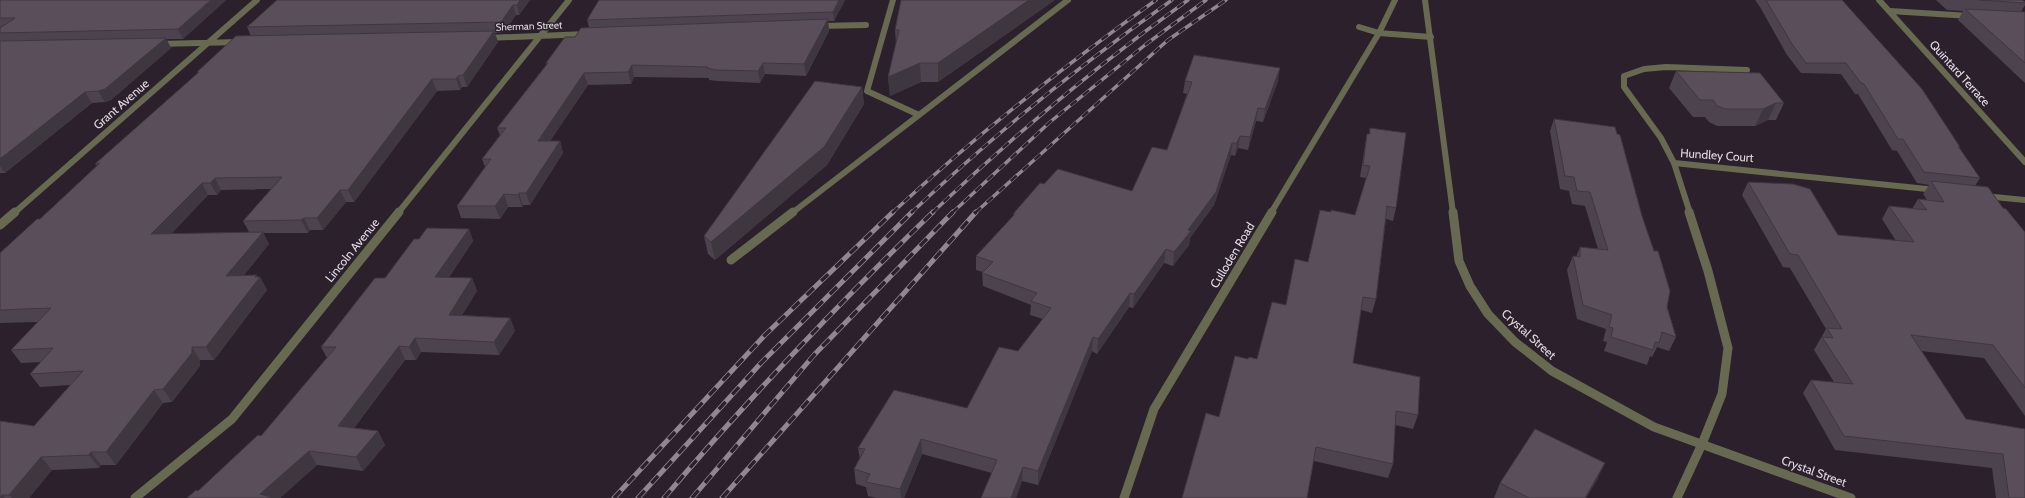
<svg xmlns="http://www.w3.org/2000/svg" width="2025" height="498" font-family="Cabin,sans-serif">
<rect width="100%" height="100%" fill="#2b202b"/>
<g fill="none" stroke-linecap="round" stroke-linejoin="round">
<path stroke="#676950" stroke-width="6" d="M 893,0 L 867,91 L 919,115
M 1890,11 L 1970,16
M 1359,27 L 1379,33
M 1674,163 L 1661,138 L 1624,87 L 1624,76 L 1644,69 L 1666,67 L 1747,70
M 792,213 L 1068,0"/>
<path stroke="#676950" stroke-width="9" d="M 731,260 L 793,212"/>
<path stroke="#676950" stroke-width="6" d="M 1879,0 L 2025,162
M 818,26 L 866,25
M 1379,33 L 1431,37
M 487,38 L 587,34
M 159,44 L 239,42
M 1984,196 L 2025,200
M 14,213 L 257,0
M 398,213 L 569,0
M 1271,213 L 1379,33 L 1395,0
M 1690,213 L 1674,163 L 1937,190"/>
<path stroke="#676950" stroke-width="9" d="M 0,225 L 15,212
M 135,498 L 232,419 L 399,212
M 1124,498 L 1154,409 L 1272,212
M 1677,498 L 1702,444 L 1722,394 L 1728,348 L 1708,271 L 1689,212"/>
<path stroke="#676950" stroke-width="6" d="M 1425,0 L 1453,213"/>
<path stroke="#676950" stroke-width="9" d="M 1453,212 L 1459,261 L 1470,286 L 1488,314 L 1515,342 L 1552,371 L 1654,427 L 1851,498"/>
<g stroke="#908790" stroke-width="3.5">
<path id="rail-far1" d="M 892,213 C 975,136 1064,66 1156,0
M 911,213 C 993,135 1080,65 1172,0
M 932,213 C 1013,136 1097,65 1188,0
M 952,213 L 1050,122 L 1145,45 L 1206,0
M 975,213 L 1168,40 L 1226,0"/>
</g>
<g stroke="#908790" stroke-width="5">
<path id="rail" d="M 614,498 L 765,335 L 893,212
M 638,498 L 761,363 L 912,212
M 664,498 C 749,398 839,303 933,212
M 692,498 L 814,355 L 953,212
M 722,498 L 976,212"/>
</g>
<use href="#rail-far1" stroke="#2b202b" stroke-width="2.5" stroke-dasharray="8" stroke-linecap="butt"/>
<use href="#rail" stroke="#2b202b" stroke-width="3.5" stroke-dasharray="10" stroke-linecap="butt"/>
</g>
<path fill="#4d434e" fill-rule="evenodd" d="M 0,0 L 226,0 L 183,39 L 166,39 L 171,48 L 111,100 L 105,102 L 92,103 L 5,173 L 0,173 Z
M 277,0 L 530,0 L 519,15 L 516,15 L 504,32 L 495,33 L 498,42 L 467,87 L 462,87 L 460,90 L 437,91 L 354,202 L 346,202 L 323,230 L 310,230 L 308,233 L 263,233 L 269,244 L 244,275 L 260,277 L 267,290 L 214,360 L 200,360 L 200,366 L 172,402 L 163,403 L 116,465 L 101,465 L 99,468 L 52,470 L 29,498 L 0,498 L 34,426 L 70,385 L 40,387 L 30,374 L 41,362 L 21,363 L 11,350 L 38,322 L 0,323 L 0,253 L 40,219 L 97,166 L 95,164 L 198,73 L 197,72 L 251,36 L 247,27 ZM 271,189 L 243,221 L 249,232 L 171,234 L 208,195 L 217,195 L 221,190 Z
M 845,0 L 834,21 L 828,21 L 829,31 L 806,76 L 765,74 L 760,83 L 718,81 L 709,80 L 709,78 L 634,77 L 631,84 L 588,85 L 550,141 L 560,141 L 563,153 L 530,205 L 523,205 L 522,207 L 508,207 L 500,219 L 461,218 L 457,206 L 485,167 L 482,159 L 500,135 L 497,128 L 546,65 L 546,63 L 575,37 L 589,27 L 587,20 Z
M 1055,0 L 938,82 L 921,82 L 890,96 L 888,77 L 896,44 L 895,30 Z
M 1755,0 L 1842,0 L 1960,147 L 1959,148 L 1980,178 L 1975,186 L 2003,208 L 2025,232 L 2025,416 L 1984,358 L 1921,351 L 1966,419 L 2025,429 L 2025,498 L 1996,498 L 1992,468 L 1835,450 L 1803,393 L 1811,380 L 1834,382 L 1814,350 L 1826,329 L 1790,268 L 1783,267 L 1742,195 L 1748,182 L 1838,235 L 1896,241 L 1882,219 L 1889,206 L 1912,209 L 1918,199 L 1927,200 L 1923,194 L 1929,185 L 1917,183 L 1897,151 L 1892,150 L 1858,94 L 1855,94 L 1841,74 L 1801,73 L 1787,55 L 1760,7 Z
M 1936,0 L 2022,0 L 2025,2 L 2025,5 L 2021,12 L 2025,12 L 2025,83 L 1958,20 L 1963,11 L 1947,10 Z
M 1676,71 L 1784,103 L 1776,120 L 1768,120 L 1755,126 L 1717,126 L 1709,122 L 1705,117 L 1693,117 L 1669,88 Z
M 1185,81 L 1278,81 L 1263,122 L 1256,121 L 1248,150 L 1238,148 L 1235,156 L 1231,155 L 1214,205 L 1190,238 L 1189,245 L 1173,266 L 1164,263 L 1133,308 L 1129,307 L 1097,354 L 1092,351 L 1038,485 L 1022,481 L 1016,498 L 981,498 L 992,473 L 922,454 L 904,498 L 877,498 L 868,496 L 866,487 L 856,484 L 854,469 L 860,459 L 858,448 L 967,408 L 1018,351 L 1043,319 L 1030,315 L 1031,305 L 983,286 L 982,273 L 983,272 L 976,270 L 976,256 L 1013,216 L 1013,214 L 1044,184 L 1132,191 L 1167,150 L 1187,94 L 1183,93 Z
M 862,87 L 864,104 L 827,165 L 715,260 L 708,254 L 704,236 Z
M 1554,119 L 1617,134 L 1676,337 L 1669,351 L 1657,347 L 1652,357 L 1650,356 L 1647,365 L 1604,351 L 1607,342 L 1603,341 L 1606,329 L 1577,319 L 1567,270 L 1573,256 L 1576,257 L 1580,247 L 1598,249 L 1585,206 L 1572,204 L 1569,191 L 1560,189 L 1550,131 Z
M 1370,128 L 1396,208 L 1393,221 L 1386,219 L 1376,299 L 1372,313 L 1361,310 L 1353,363 L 1418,415 L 1413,429 L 1395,425 L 1393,464 L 1388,478 L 1314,461 L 1219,417 L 1248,359 L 1257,359 L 1308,262 L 1331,212 L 1355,215 L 1366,178 L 1360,177 L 1365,146 L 1367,134 L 1369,134 Z
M 469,229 L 473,241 L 449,277 L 472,278 L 477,291 L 462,315 L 510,318 L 515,331 L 499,355 L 421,352 L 416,360 L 405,360 L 354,428 L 378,431 L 385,445 L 363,471 L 317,465 L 280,498 L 187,498 L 198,491 L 261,436 L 327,358 L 321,347 L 385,278 L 419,239 Z
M 1598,478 L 1586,498 L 1494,498 L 1500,483 Z"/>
<path fill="#3f3740" d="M 211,0 L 226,0 L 183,39 L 178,29 Z
M 520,0 L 530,0 L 519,15 L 517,5 Z
M 839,0 L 845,0 L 834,21 L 833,12 Z
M 1029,0 L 1055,0 L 938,82 L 938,63 Z
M 513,5 L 516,15 L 504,32 L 501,22 Z
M 828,19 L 829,31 L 806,76 L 804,64 Z
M 494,31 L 498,42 L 467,87 L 463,75 Z
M 166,38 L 171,48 L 111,100 L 105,102 L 98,91 Z
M 763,63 L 765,74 L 760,83 L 758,71 Z
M 920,63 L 921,82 L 890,96 L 888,77 Z
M 632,65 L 634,77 L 631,84 L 628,72 Z
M 1280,68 L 1278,81 L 1263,122 L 1265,109 Z
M 584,73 L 588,85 L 542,153 L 538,141 Z
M 458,76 L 462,87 L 460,90 L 456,79 Z
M 432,79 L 437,91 L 354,202 L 348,190 Z
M 862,87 L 864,104 L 827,165 L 715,260 L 711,242 Z
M 85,92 L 92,103 L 5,173 L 0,166 L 0,159 Z
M 1776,103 L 1768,120 L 1755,126 L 1763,109 Z
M 1258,108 L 1256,121 L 1248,150 L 1250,137 Z
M 1240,136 L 1238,148 L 1235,156 L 1237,143 Z
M 560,141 L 563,153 L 530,205 L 526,193 Z
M 1232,143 L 1231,155 L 1214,205 L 1190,238 L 1189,245 L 1173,266 L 1174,252 Z
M 215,178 L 221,190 L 217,195 L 210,183 Z
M 202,183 L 208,195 L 158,247 L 151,234 Z
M 340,190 L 346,202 L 323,230 L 317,218 Z
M 519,193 L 523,205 L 522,207 L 518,195 Z
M 504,194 L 508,207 L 500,219 L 495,206 Z
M 304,218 L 310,230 L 308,233 L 301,220 Z
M 469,229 L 473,241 L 441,290 L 435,277 Z
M 263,232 L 269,244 L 233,289 L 226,276 Z
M 1166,249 L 1164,263 L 1133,308 L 1134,294 Z
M 257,275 L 259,279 L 260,277 L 267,290 L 214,360 L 206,347 Z
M 472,278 L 477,291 L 454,328 L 449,315 Z
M 1130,293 L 1129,307 L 1097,354 L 1098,339 Z
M 510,318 L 515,331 L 499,355 L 494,342 Z
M 1093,337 L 1092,351 L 1038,485 L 1038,471 Z
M 415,338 L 421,352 L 416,360 L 409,347 Z
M 399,346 L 405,360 L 345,439 L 338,426 Z
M 192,347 L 200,360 L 200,366 L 172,402 L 163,389 Z
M 154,390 L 163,403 L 116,465 L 106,452 Z
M 378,431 L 385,445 L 363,471 L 356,457 Z
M 921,439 L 922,454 L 904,498 L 901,498 L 900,489 Z
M 309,451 L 317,465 L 280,498 L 262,498 L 260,494 Z
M 91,452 L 101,465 L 99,468 L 89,455 Z
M 41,457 L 52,470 L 29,498 L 12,498 L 9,495 Z
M 1605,463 L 1598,478 L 1586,498 L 1585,498 Z
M 1023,467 L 1022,481 L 1016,498 L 1011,498 Z
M 2,495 L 5,498 L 0,498 Z"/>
<path fill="#5a4e5b" stroke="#3f3740" d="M 0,0 L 211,0 L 178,29 L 0,33 L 0,28 L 15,18 L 0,18 Z
M 277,0 L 520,0 L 517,5 L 513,5 L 501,22 L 247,27 Z
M 599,0 L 839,0 L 833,12 L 587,20 Z
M 901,0 L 1029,0 L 938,63 L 920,63 L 888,77 L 899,30 L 895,30 Z
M 1766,0 L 1842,0 L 1922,89 L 1960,147 L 1958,146 L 1980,178 L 1924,172 L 1903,139 L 1898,139 L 1864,84 L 1861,83 L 1846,63 L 1806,63 L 1792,44 Z
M 1979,0 L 2022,0 L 2025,2 L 2025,3 Z
M 1965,9 L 2025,12 L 2025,63 Z
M 828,19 L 804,64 L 763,63 L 758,71 L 716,70 L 707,68 L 708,67 L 632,65 L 628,72 L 584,73 L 538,141 L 560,141 L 526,193 L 519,193 L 518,195 L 504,194 L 495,206 L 457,206 L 491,159 L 482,159 L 506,128 L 497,128 L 548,63 L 546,63 L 565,37 L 575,37 L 581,28 Z
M 494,31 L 463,75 L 458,76 L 456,79 L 432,79 L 348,190 L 340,190 L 317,218 L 304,218 L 301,220 L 243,221 L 282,177 L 215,178 L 210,183 L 202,183 L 151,234 L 263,232 L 226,276 L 257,275 L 255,277 L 260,277 L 206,347 L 192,347 L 192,353 L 163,389 L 154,390 L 106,452 L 91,452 L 89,455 L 41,457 L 9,495 L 2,495 L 0,498 L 0,421 L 34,426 L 83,371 L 30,374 L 53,348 L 11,350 L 51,308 L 0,310 L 0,253 L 37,219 L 40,219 L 100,163 L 95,164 L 199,72 L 197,72 L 236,36 Z
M 166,38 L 105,89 L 98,91 L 85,92 L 0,159 L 0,41 Z
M 1194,55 L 1280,68 L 1265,109 L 1258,108 L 1250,137 L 1240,136 L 1237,143 L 1232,143 L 1216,192 L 1188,230 L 1191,231 L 1174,252 L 1166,249 L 1134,294 L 1130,293 L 1098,339 L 1093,337 L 1038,471 L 1023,467 L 1011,498 L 981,498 L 997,460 L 921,439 L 900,489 L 866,482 L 870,474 L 854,469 L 865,449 L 858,448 L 894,390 L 967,408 L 999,347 L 1018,351 L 1051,308 L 1031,301 L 1037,293 L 982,273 L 993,262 L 976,256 L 1015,214 L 1013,214 L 1040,183 L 1044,184 L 1058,169 L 1132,191 L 1152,147 L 1167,150 L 1192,82 L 1185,81 Z
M 1676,71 L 1760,73 L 1784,103 L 1776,103 L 1763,109 L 1725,109 L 1717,106 L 1713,100 L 1700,100 Z
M 815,81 L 862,87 L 824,147 L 711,242 L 704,236 Z
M 1554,119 L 1615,127 L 1617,134 L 1620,135 L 1642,216 L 1654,251 L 1658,251 L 1670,291 L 1667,307 L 1676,337 L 1662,332 L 1659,343 L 1655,342 L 1653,350 L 1611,337 L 1613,328 L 1609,327 L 1612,315 L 1583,305 L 1573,256 L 1580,257 L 1580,247 L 1608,250 L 1590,192 L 1577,191 L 1574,177 L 1565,176 Z
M 1370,128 L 1406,133 L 1396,208 L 1387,206 L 1376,299 L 1363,297 L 1353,363 L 1420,377 L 1418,415 L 1396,411 L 1393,464 L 1316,447 L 1307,498 L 1182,498 L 1206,413 L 1219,417 L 1235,356 L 1248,359 L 1249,357 L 1257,359 L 1272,302 L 1286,305 L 1295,259 L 1308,262 L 1320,210 L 1331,212 L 1331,210 L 1355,215 L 1370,166 L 1363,165 L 1367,134 L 1370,134 Z
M 1931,181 L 1988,187 L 2003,208 L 2006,209 L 2025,232 L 2025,388 L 1993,345 L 1911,335 L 1966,419 L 2025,429 L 2025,498 L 2009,498 L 2003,454 L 1844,436 L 1811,380 L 1853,384 L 1822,337 L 1833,338 L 1827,328 L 1842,329 L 1798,255 L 1790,254 L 1748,182 L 1793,184 L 1810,189 L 1838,235 L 1914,242 L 1889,206 L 1927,210 L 1918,199 L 1944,202 Z
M 427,228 L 469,229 L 435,277 L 472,278 L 449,315 L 510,318 L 494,342 L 415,338 L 409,347 L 399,346 L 338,426 L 378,431 L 356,457 L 309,451 L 260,494 L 274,498 L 187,498 L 196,490 L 198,491 L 258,435 L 261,436 L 336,347 L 321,347 L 375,278 L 385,278 L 414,239 L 419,239 Z
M 1535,429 L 1605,463 L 1585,498 L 1529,498 L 1500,483 Z"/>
<g text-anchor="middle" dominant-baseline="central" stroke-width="3" stroke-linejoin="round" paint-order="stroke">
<g font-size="10" fill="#e2dbe2" stroke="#2b202b">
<text transform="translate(529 26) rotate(-2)">Sherman Street</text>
</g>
<g font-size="12" fill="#e2dbe2" stroke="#2b202b">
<text transform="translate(1960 73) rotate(48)">Quintard Terrace</text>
<text transform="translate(121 104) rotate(-41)">Grant Avenue</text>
<text transform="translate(1717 155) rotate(4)">Hundley Court</text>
<text transform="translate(352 250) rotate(-51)">Lincoln Avenue</text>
<text transform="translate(1232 255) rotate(-59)">Culloden Road</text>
<text transform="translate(1529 334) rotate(42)">Crystal Street</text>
<text transform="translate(1814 471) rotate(20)">Crystal Street</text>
</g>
</g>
</svg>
